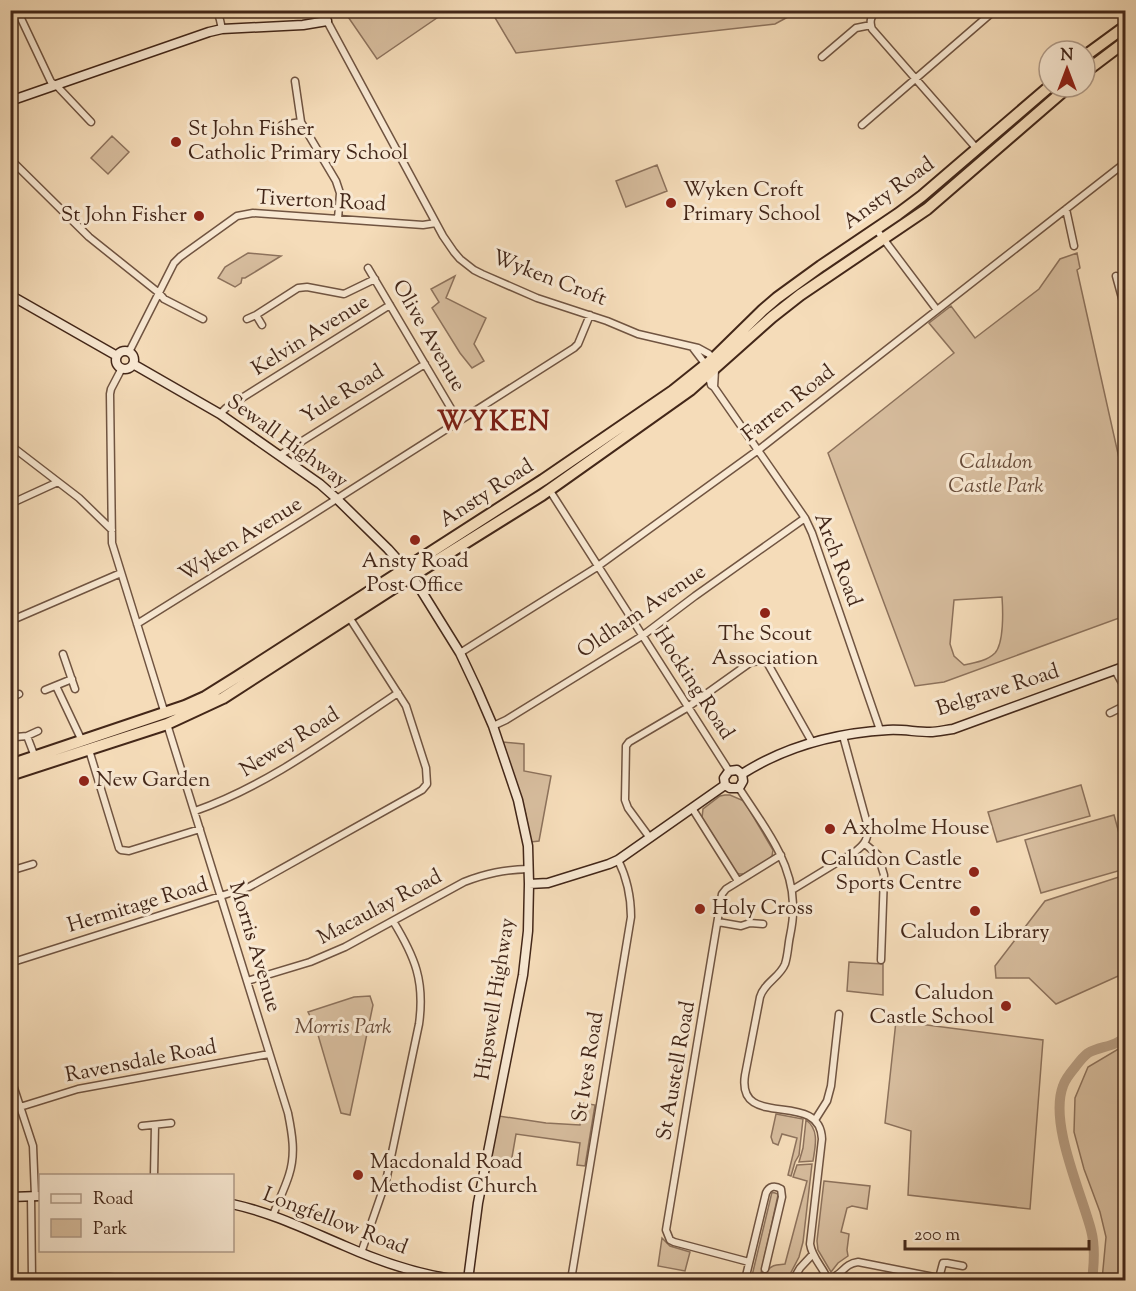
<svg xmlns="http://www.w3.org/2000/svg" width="1136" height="1291" font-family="'Sorts Mill Goudy',serif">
<rect width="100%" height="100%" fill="#f5dcb9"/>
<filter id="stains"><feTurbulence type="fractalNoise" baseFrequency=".00333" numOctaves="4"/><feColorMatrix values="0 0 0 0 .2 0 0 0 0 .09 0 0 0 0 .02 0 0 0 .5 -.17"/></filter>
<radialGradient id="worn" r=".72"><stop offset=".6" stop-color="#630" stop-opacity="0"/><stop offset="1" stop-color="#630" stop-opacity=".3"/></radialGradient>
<path fill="#d7bd9e" stroke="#8d725c" stroke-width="1.5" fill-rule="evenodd" d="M 345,11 L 345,10 L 447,11 L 377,59 L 344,11 Z
M 491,11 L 799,11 L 775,24 L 516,53 Z
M 112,136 L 129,152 L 108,174 L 91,158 Z
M 657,165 L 667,191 L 626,207 L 616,181 Z
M 248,253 L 281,256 L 245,278 L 242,278 L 241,283 L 235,287 L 218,278 L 225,267 Z
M 1077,253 L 1080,268 L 1077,270 L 1125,485 L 1125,620 L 1119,618 L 944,682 L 915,686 L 828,453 L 954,353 L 929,323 L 951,306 L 975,338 L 1039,289 L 1060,259 ZM 1002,597 C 1003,611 1004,643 995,653 C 987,661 974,663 964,665 L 954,656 L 950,644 L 954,600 Z
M 455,276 L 446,298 L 486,318 L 474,344 L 484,361 L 472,368 L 460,353 L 432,308 L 439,302 L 431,289 Z
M 503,742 L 524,744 L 524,771 L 551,776 L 539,841 L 531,842 L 525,811 Z
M 1081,785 L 1090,816 L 997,842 L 988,812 Z
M 725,795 L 730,795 L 744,801 L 773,850 L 772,856 L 769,859 L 744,874 L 739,874 L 736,872 L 702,818 L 703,809 L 720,796 Z
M 1114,815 L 1125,855 L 1125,869 L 1041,893 L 1025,840 Z
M 1125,875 L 1125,973 L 1056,1004 L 1029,978 L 996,978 L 995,966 L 1045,901 Z
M 849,962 L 883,964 L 883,995 L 847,991 Z
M 370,996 L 373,1005 L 350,1115 L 341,1113 L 316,1028 L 308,1012 L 354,997 Z
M 896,1021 L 1043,1040 L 1030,1209 L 908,1195 L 911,1131 L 885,1123 Z
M 1125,1045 L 1125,1280 L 1102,1280 L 1106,1237 L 1100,1212 L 1084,1169 L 1074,1132 L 1075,1098 L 1088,1067 Z
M 583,1103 L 595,1105 L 585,1166 L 577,1165 L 580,1143 L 516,1134 L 511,1163 L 491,1160 L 499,1116 L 546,1123 L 580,1125 Z
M 776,1114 L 803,1119 L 799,1155 L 795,1162 L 791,1176 L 788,1175 L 797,1138 L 782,1134 L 778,1145 L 773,1143 L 771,1137 Z
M 806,1120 C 820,1130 815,1147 813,1161 L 799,1162 L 803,1148 Z
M 812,1164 L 803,1242 L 799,1257 L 787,1280 L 751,1280 L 772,1192 L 778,1194 L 778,1195 L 761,1273 L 762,1273 L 763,1271 L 767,1271 C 772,1264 778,1265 785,1264 L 807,1181 L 793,1177 L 797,1165 Z
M 824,1181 L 870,1186 L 867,1209 L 852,1206 L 847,1208 L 841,1232 L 849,1234 L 847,1250 L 848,1256 L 838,1263 L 831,1272 L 818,1250 L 817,1241 Z
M 662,1238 L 670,1246 L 690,1252 L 685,1271 L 658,1266 Z"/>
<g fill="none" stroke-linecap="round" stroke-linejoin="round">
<path stroke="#b89e83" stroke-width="10" d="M 1092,1280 C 1094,1265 1095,1245 1091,1230 C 1081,1192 1049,1123 1063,1086 C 1065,1079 1071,1072 1076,1066 C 1079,1062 1084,1056 1088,1053 C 1100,1046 1116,1047 1126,1036"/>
<g stroke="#705441" stroke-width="9">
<path id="street" d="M 17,10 L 51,82 L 56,85 L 91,122
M 217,10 L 220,20 L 222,29
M 877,10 C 871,16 869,21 872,29 L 977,149
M 327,21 L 443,236 L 454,252 L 460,259 L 474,270 L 482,274 L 537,298 L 607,321 L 638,334 L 698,348 L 709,354 L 713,360
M 822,57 L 856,28 L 871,25
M 295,81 L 301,122 L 336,181 L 340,193 L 338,219
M 282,125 L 301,122
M 862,125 L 995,10
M 10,159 L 89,237 L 159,293 L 164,299 L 203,319
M 1066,209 L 1074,246
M 876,229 L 937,310
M 368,268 L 459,422
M 1116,276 L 1125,309
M 256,315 L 262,325
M 247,319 L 256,315 L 298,288 L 307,287 L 344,294 L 375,279
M 693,348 L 706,365 L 711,385 L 714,387 L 805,518 L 812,533 L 880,730
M 129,352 L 174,263 L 180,257 L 237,216 L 253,213 L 423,225 L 436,223
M 122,368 L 111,389 L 110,394 L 112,543 L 165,714
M 714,387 L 715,370
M 220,414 L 226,408 L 390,305
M 10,445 L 79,498 L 112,530
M 280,455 L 425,364
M 552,494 L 729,771
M 10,504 L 58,482
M 10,621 L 121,573
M 137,624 L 302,521 L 574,348 L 578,344 L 590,315
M 460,653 L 594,569 L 761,448 L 1126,162
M 63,654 L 75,689
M 1115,670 L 1126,690
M 56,686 L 82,741
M 45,690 L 72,679
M 10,698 L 19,694
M 1110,713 L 1126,705
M 167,724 L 288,1113 C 292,1133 296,1154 289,1175 C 285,1188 278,1202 273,1215
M 493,726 L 506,720 L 642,636 L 695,596 L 805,518
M 10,728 L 16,737 L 27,736 L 38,731
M 27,736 L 35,757
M 89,750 L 119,848 L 121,850 L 129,851 L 200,829
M 739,788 C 762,824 792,860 793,904 C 794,915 792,926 790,936 C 788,945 788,955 785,964 C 780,977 764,983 760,997 L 745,1075 C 736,1132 820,1088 822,1139 L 810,1244 C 812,1258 823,1267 828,1280
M 692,808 L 738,881
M 195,811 C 269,785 333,736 398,693
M 650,838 L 628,808 L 625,800 L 626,746 L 629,742 L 685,709 L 751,662 L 763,661 L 768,664 L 812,742
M 865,844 L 878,855 L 884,875 L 881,960
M 10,871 L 33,864
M 792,890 L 856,851 C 865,844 868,839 868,827 L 843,736
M 718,922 L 741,926 L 750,923 L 763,924
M 10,963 L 249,887 L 422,790 L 427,784 L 426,768 L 406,706 L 349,617
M 247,981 L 310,962 L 345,947 L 464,882 C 487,873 504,870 528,869
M 10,1076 L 33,1146 L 35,1196
M 20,1107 L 78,1089 L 269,1054
M 815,1120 L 827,1101 L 831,1086 L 839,1014
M 142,1126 L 171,1123
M 154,1176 L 155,1125
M 31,1196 L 32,1278
M 361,1253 L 386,1181 L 419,1024 C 425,981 415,957 393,921
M 749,1262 L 674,1242 L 670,1240 L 666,1230 L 722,894 L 726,889 L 781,855
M 10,1278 L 108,1277 L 144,1280
M 939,1278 L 943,1263 L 947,1263 L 963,1266
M 571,1280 L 631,917 C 631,897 627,878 618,860
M 745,1280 L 766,1193 C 769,1186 775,1185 781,1189 L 782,1197 L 765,1269
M 793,1280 L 800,1268 L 813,1254
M 828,1280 C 843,1275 843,1264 858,1262 L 939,1278 L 939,1280"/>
</g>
<g stroke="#432719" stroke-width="11">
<path id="secondary" d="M 10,101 L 209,32 L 222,29 L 303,25 L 327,21 L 321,10
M 10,295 L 117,356
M116 360a9 9 0 1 1 18 0a9 9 0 1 1-18 0Z
M 133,364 L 220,414 L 320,484 L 337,499 L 388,549 L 405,568 L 419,587 L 460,653 L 477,689 L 493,726 L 518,800 L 528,846 L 529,884 L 528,931 L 523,975 L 478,1203 L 468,1280
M 742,774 C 786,746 837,733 888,730 C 902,729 916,732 930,732 C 937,732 945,730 953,729 L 1126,666
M 725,785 L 730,788 L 739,788 L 743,781 L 742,774
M 725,785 L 724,778 L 729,771 L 737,770 L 742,774
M 529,884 L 548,883 L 609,864 L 618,860 L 725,785
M 10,1197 L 40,1196
M 232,1204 C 273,1213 307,1230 345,1246 C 381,1262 420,1275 459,1280"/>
</g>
<g stroke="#432719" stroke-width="14">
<path id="highway" d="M 1085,56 L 1126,26
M 1085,72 L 1126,41
M 10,765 L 185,706 L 205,697 L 237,677 L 543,480 L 673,391 L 713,359 L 763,310 L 777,298 L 821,266 L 898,214 L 922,196 L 1049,87
M 10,775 L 167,724 L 223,698 L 412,576 L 542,495 L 690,390 L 772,317 L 800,295 L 927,209 L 1068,87"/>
</g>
<use href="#street" stroke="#f8e8d2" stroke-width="6"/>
<use href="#secondary" stroke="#f8e8d2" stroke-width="8"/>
<use href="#highway" stroke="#f5dcb9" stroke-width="10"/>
</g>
<g fill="#8f2418" stroke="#f8e8d2" stroke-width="2">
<circle cx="176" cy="142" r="6"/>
<circle cx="671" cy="203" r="6"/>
<circle cx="199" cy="216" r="6"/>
<circle cx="415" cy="540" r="6"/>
<circle cx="765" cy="613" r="6"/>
<circle cx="84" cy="781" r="6"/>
<circle cx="830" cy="829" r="6"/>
<circle cx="974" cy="872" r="6"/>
<circle cx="700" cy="909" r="6"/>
<circle cx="975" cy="911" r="6"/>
<circle cx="1006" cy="1006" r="6"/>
<circle cx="358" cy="1175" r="6"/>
</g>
<g text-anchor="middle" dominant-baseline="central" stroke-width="6" stroke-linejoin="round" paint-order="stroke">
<g font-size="21" fill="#432719" stroke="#f8e8d2" text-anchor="start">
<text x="188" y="130">St John Fisher<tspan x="188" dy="24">Catholic Primary School</tspan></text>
<text x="683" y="191">Wyken Croft<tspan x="683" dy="24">Primary School</tspan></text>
<text x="187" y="216" text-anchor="end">St John Fisher</text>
<text x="415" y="562" text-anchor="middle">Ansty Road<tspan x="415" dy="24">Post Office</tspan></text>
<text x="765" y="635" text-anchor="middle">The Scout<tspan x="765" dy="24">Association</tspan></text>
<text x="96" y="781">New Garden</text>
<text x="842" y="829">Axholme House</text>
<text x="962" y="860" text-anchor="end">Caludon Castle<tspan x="962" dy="24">Sports Centre</tspan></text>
<text x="712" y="909">Holy Cross</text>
<text x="975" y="933" text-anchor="middle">Caludon Library</text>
<text x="994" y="994" text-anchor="end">Caludon<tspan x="994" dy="24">Castle School</tspan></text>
<text x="370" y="1163">Macdonald Road<tspan x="370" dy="24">Methodist Church</tspan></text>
</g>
<g font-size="21" fill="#432719" stroke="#f8e8d2">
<text transform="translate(889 194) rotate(-36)">Ansty Road</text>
<text transform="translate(321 202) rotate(3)">Tiverton Road</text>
<text transform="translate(549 279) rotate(21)">Wyken Croft</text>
<text transform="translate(311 336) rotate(-32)">Kelvin Avenue</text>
<text transform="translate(428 336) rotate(60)">Olive Avenue</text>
<text transform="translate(343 395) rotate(-32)">Yule Road</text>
<text transform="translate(789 404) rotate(-38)">Farren Road</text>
<text transform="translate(287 442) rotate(36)">Sewall Highway</text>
<text transform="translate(487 494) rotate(-33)">Ansty Road</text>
<text transform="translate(241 540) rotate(-32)">Wyken Avenue</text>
<text transform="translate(837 560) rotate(69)">Arch Road</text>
<text transform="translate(642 612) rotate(-34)">Oldham Avenue</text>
<text transform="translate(693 684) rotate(57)">Hocking Road</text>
<text transform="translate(998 691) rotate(-18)">Belgrave Road</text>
<text transform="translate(290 743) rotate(-32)">Newey Road</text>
<text transform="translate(138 906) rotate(-17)">Hermitage Road</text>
<text transform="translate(380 908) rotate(-28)">Macaulay Road</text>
<text transform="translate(254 947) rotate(73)">Morris Avenue</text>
<text transform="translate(496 999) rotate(-81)">Hipswell Highway</text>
<text transform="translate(141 1062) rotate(-11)">Ravensdale Road</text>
<text transform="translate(589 1067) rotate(-81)">St Ives Road</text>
<text transform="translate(677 1071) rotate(-80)">St Austell Road</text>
<text transform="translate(335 1222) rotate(21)">Longfellow Road</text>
</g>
<g font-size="21" font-style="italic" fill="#684c3a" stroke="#f8e8d2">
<text x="996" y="463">Caludon<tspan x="996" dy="24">Castle Park</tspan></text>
<text x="343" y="1028">Morris Park</text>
</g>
<g font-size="27" font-weight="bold" letter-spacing="1.5" fill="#7a1f14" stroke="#f8e8d2">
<text x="494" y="423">WYKEN</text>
</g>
</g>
<rect width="1136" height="1291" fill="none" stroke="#f5dcb9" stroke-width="36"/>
<rect x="12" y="12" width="1112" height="1267" fill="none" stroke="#432719" stroke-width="3"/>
<rect x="18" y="18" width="1100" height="1255" fill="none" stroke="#432719" stroke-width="1.5"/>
<rect x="39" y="1174" width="195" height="78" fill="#f8e8d2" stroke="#b09b88" stroke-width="1.5"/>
<rect x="51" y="1194" width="30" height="9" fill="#f8e8d2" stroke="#b09b88" stroke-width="1.5"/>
<text x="93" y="1204" font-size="18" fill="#432719">Road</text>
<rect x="51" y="1219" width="30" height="18" fill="#d7bd9e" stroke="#b09b88" stroke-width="1.5"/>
<text x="93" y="1234" font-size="18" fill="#432719">Park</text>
<g transform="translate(1067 69)"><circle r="28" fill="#f8e8d2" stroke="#b09b88" stroke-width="1.5"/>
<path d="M0-4.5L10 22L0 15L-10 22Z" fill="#8f2418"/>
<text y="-9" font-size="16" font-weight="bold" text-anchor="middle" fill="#432719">N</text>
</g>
<path d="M905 1240v9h184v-9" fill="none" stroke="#432719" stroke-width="3"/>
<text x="914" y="1240" font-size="18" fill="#432719" stroke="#f8e8d2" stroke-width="4.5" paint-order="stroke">200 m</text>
<rect width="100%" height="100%" filter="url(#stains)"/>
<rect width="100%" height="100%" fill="url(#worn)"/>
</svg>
